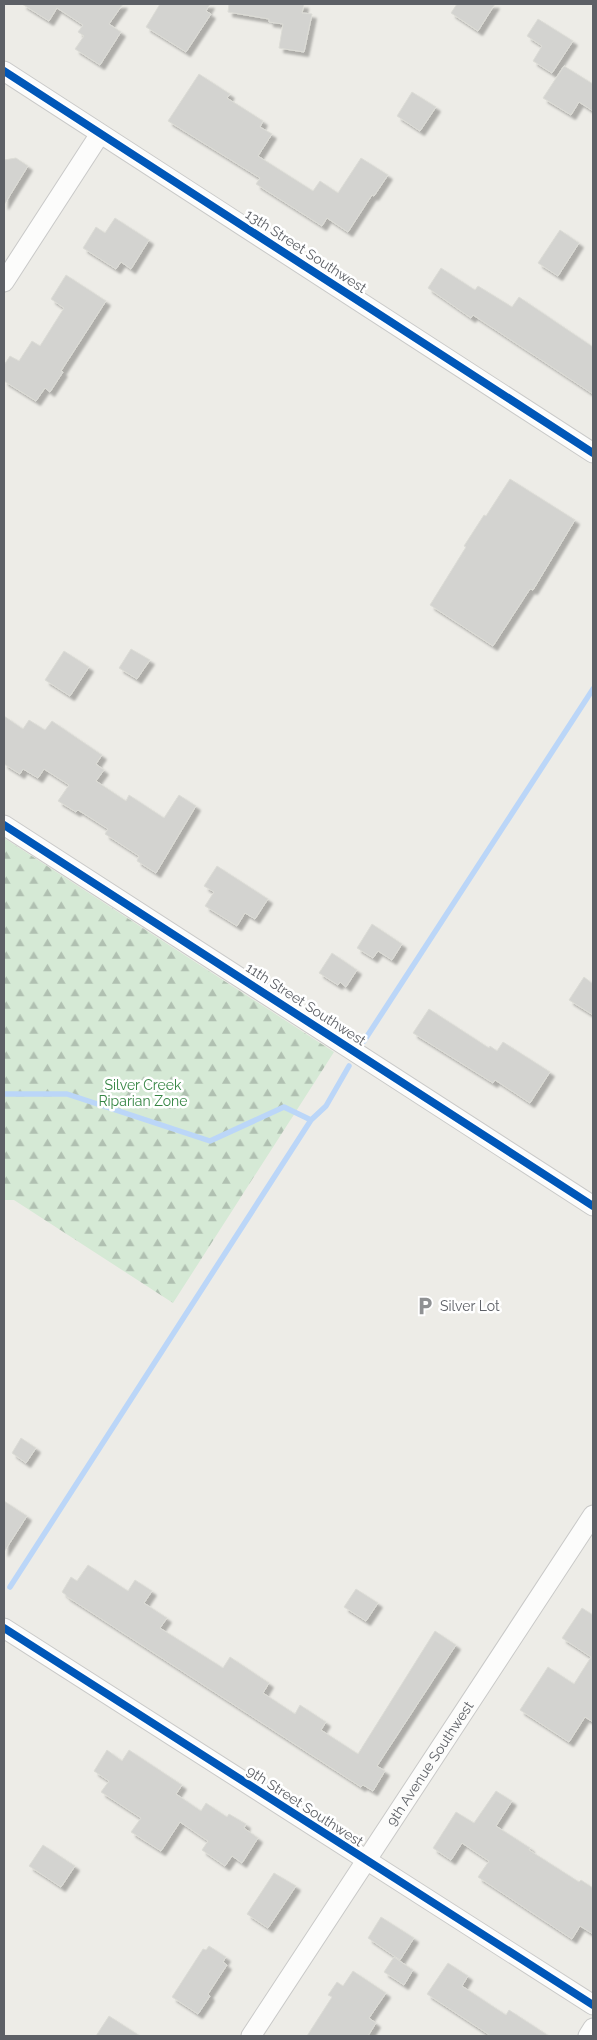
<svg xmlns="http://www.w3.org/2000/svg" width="597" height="2040" font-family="Raleway,sans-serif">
<defs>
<pattern id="forest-firs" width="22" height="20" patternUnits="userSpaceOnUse" patternTransform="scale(1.25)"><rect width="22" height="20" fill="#d5e9d5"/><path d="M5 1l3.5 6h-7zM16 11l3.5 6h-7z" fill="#b0c0b1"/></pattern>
<filter id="shadow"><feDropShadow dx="4.5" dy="4.5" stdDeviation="1" flood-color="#0004"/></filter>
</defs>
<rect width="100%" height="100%" fill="#edece7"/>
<path fill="url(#forest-firs)" d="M 4,838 L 334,1052 L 173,1303 L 14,1200 L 4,1200 Z"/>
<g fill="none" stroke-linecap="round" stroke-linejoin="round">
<path stroke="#bbd6f8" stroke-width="5.5" d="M 364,1041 L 593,689
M 4,1094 L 67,1094 L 210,1141 L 284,1107 L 311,1120 L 326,1106 L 349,1066
M 10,1587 L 311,1120"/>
</g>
<path fill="#d3d3d0" stroke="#dcdcd6" filter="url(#shadow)" d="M 22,4 L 123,4 L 109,24 L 121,32 L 100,65 L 75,49 L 84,36 L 78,32 L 83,25 L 57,8 L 49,21 Z
M 160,4 L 210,4 L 206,11 L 211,14 L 186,52 L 146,27 Z
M 229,4 L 304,4 L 302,13 L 312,14 L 304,52 L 279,48 L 283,24 L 269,22 L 269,19 L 228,12 Z
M 457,4 L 495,4 L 478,31 L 451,13 Z
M 538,19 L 573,41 L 552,73 L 533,61 L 542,46 L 527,36 Z
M 564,66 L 593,84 L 593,111 L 579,102 L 571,115 L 543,98 Z
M 199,74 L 230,94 L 227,98 L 263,121 L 260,127 L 272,134 L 258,156 L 313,191 L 320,181 L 338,193 L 361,158 L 388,175 L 374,196 L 372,195 L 348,232 L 327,218 L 322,226 L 256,184 L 260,178 L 168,121 Z
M 412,92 L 436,107 L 420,131 L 397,116 Z
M 16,158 L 28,166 L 4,205 L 4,160 Z
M 115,218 L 149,240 L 131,269 L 121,262 L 116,269 L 83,248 L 96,227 L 105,233 Z
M 560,230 L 579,243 L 558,276 L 538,263 Z
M 441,268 L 475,290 L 478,286 L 512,307 L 519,297 L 593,347 L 593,394 L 473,315 L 471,318 L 428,288 Z
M 66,275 L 106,301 L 61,371 L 63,372 L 50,392 L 45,388 L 36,401 L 4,381 L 4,365 L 10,356 L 19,361 L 32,341 L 40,346 L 64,308 L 51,299 Z
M 510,479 L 575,520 L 533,590 L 530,589 L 493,646 L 430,605 L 466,547 L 464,546 L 484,515 L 486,516 Z
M 131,649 L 150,660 L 137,679 L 119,668 Z
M 64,651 L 89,667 L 70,696 L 45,680 Z
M 4,716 L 23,729 L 29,720 L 45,730 L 52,721 L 102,755 L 96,764 L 104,770 L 96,781 L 126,801 L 129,795 L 164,818 L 179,795 L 196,806 L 156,873 L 137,861 L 139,856 L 105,834 L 108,829 L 78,810 L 76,812 L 58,801 L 69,785 L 44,769 L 38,778 L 23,769 L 20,774 L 4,764 Z
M 217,866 L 268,899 L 255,919 L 245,913 L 237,926 L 205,906 L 214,892 L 204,886 Z
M 372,924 L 402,944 L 392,960 L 378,951 L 373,958 L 357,948 Z
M 332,953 L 357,970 L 346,987 L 340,982 L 338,985 L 319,973 Z
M 584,977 L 593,984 L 593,1015 L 569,1000 Z
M 429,1009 L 489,1048 L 490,1046 L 497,1051 L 503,1042 L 550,1072 L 530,1103 L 495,1080 L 493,1083 L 413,1033 Z
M 21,1438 L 36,1448 L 26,1463 L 12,1453 Z
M 4,1501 L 27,1516 L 4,1552 Z
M 88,1565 L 128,1591 L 135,1580 L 152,1591 L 144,1603 L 167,1618 L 160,1628 L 223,1668 L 230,1657 L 269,1683 L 263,1693 L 295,1714 L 300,1705 L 326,1722 L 321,1730 L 358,1754 L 435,1631 L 456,1645 L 377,1766 L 385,1771 L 373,1791 L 363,1785 L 361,1787 L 66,1596 L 66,1595 L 62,1592 L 71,1577 L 77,1581 Z
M 356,1589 L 378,1603 L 366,1621 L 344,1607 Z
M 582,1608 L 593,1615 L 593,1722 L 585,1717 L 569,1742 L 520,1710 L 548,1667 L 574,1684 L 591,1657 L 562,1638 Z
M 107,1750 L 122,1761 L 129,1750 L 182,1785 L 176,1794 L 201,1811 L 206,1803 L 227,1817 L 229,1814 L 246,1824 L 244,1828 L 258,1838 L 242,1863 L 232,1856 L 225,1866 L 202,1850 L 208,1841 L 180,1822 L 161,1851 L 131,1832 L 141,1818 L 101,1792 L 109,1781 L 94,1771 Z
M 496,1791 L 512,1801 L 496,1826 L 530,1848 L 529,1850 L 579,1882 L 581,1880 L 593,1888 L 593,1934 L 580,1926 L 572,1939 L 478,1877 L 489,1861 L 462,1843 L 451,1860 L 433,1848 L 456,1812 L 474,1823 Z
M 43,1845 L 75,1866 L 61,1887 L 29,1866 Z
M 274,1873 L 296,1886 L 268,1928 L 247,1914 Z
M 381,1917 L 414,1938 L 400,1960 L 368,1938 Z
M 209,1946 L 226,1957 L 223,1962 L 227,1965 L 208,1994 L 210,1996 L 198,2014 L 172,1997 L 203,1949 L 206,1950 Z
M 394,1957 L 413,1970 L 404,1985 L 384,1972 Z
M 448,1963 L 468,1976 L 462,1986 L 506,2015 L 509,2010 L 549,2036 L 491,2036 L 427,1994 Z
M 353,1971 L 386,1993 L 369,2018 L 376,2023 L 368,2036 L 307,2036 L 332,1997 L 328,1995 L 337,1982 L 343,1986 Z
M 109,2016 L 140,2036 L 96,2036 Z"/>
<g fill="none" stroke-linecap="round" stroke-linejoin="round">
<g stroke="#c9c9c8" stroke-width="21">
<g id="minor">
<path d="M 4,71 L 593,453"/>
<path d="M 4,282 L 100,134"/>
<path d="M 4,825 L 593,1206"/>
<path d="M 4,1628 L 593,2005"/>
<path id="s1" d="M 251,2036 L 593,1515"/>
<path d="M 588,2036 L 593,2028"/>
</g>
</g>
<use href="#minor" stroke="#fcfcfb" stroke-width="19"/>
<g stroke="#fff" stroke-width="11">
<path id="cycleway" d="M 4,71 L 593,453
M 4,825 L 593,1206
M 4,1628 L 593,2005"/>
</g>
<use href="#cycleway" stroke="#0057b8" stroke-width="8"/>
</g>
<defs>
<g id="parking-bare" transform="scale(1.5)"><path d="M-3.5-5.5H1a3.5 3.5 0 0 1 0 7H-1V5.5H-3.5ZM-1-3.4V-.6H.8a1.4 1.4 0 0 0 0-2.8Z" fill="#8f9193" stroke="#fff" stroke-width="2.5" paint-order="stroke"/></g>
</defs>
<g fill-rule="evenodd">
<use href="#parking-bare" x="425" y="1306"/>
</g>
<g text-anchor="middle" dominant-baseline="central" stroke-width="5" stroke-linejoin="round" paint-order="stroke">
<g font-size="14" fill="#5d6066" stroke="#fff">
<text transform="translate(306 251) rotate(33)">13th Street Southwest</text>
<text transform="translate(306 1004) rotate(33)">11th Street Southwest</text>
<text stroke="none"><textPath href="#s1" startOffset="326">9th Avenue Southwest</textPath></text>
<text transform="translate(305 1806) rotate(33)">9th Street Southwest</text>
</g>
<g font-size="14" fill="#358543" stroke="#fff">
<text x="143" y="1085">Silver Creek<tspan x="143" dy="16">Riparian Zone</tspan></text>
</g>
<g font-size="14" fill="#5d6066" stroke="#fff" text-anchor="start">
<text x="440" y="1306">Silver Lot</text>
</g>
</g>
<rect width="597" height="2040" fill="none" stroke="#5d6066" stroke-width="10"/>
</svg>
